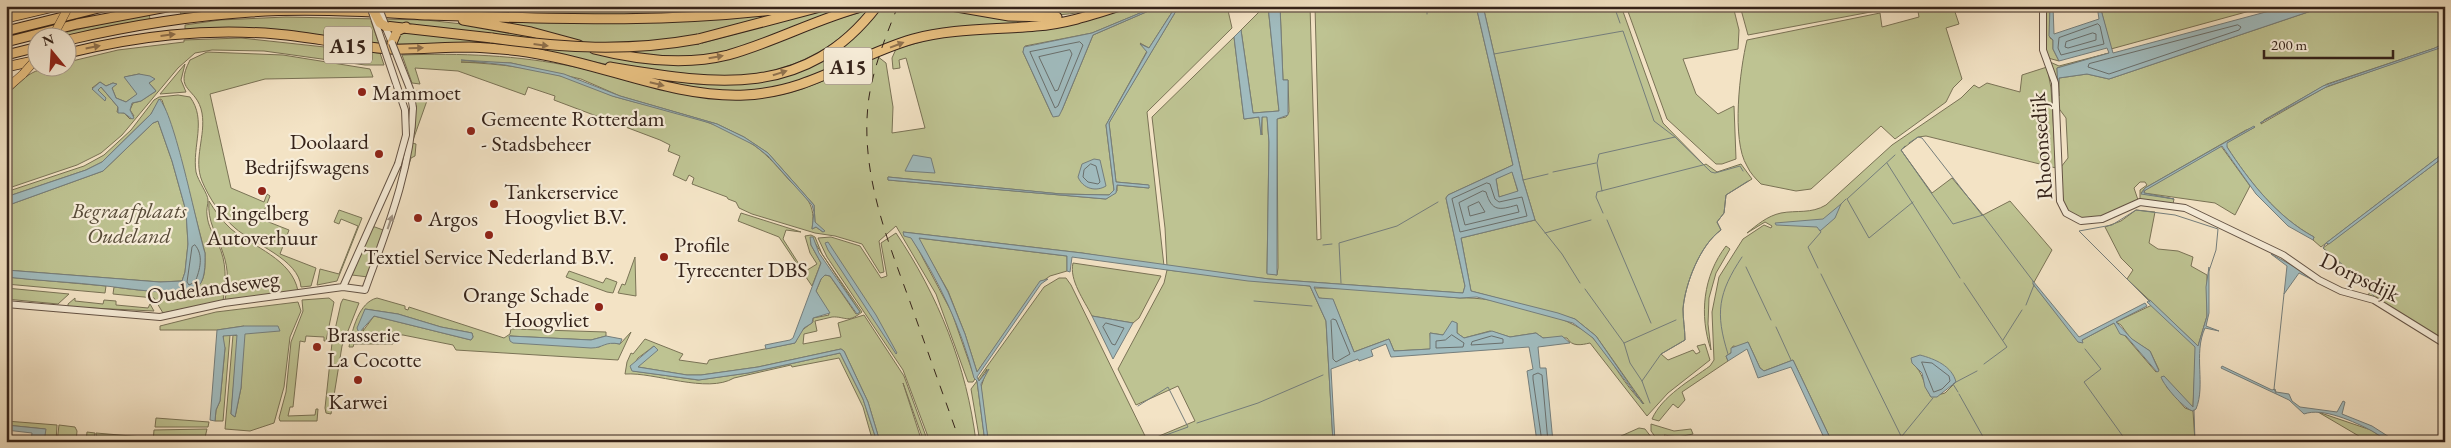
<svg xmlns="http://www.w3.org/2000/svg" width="2451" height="448" font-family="'EB Garamond',serif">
<rect width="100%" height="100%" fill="#f3e3c5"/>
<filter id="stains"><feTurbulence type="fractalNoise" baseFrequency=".004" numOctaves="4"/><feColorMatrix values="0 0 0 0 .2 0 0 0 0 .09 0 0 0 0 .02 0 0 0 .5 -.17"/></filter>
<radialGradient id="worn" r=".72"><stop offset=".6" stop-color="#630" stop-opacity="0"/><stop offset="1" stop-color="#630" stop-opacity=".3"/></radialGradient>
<path fill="#bec392" stroke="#7a7356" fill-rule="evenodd" d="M 199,6 L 494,6 L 646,10 L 703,6 L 780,6 L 653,15 L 481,13 L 325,7 L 231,10 L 181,15 L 180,9 Z
M 849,6 L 770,39 L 706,57 L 638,56 L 476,20 C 581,24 685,24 789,13 L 702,43 L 817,12 Z
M 961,6 L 1106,6 C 1057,22 1010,14 961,6 Z
M 1130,6 L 1157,6 L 1092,33 L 1025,46 L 1023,52 L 1052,115 L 1062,110 L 1093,35 L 1160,6 L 1176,6 L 1149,48 L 1140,43 L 1147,51 L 1106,125 L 1114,190 L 1109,195 L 1061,194 L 888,177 L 888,180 L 1106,199 L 1117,191 L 1117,185 L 1149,188 L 1148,185 L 1116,182 L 1109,123 L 1111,119 L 1179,6 L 1227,6 L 1232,28 L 1147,112 L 1164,266 L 1082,253 L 903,232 L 911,237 L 917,247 L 952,313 L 975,379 L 973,382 L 968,382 L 936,294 L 896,226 L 879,241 L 884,272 L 880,273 L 862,244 L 835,236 L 815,233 L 752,214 L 739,208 L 736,202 L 728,199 L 727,197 L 692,184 L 694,178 L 689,175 L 686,181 L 673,175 L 680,156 L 668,151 L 670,145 L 660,140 L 554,100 L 555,96 L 528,87 L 525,95 L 458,71 L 415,68 L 420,84 L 412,83 L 402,55 C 461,53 517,55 575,67 C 639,80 701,106 768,97 C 806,92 842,72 877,56 L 886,63 L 893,107 L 892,133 L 925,128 L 906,58 L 899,60 L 900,68 L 893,69 L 892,58 L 896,49 L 938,37 L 1068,25 ZM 461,62 L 511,63 L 581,79 L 620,96 L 717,124 L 744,137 L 768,153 L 814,205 L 815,222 L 823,232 L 816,227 L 812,229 C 816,204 807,198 790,181 C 779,169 769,156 755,146 C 715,118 662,110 616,97 C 603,93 590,85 577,81 C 540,68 500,64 461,62 Z
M 1265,6 L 1268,6 L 1279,111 L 1253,113 L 1241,30 Z
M 1280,6 L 1310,6 L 1317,240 L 1321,239 L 1315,6 L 1476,6 L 1513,165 L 1448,195 L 1446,198 L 1465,286 L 1463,293 L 1269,279 L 1167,267 L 1165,228 L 1152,117 L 1234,37 L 1244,119 L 1259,117 L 1262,135 L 1262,117 L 1267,116 L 1269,142 L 1267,273 L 1277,275 L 1278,268 L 1277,119 L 1286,117 L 1289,112 L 1288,80 L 1283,80 Z
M 1483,6 L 1621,6 L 1663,123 L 1704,165 L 1706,164 L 1717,172 L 1741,164 L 1752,179 L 1726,195 L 1724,213 L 1717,222 L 1721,230 C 1700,245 1685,284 1683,309 C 1683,319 1685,330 1685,340 L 1661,354 L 1668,360 L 1693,350 L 1696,354 L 1700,352 L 1697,346 L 1705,344 L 1710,360 L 1668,393 L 1647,416 L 1590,343 C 1581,345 1572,347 1567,338 L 1543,338 L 1536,333 L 1510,337 L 1490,331 L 1464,338 L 1457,333 L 1457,323 L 1443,335 L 1430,333 L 1431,349 L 1394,351 L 1389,339 L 1354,352 L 1333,300 L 1319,298 L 1313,288 L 1354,288 L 1460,298 C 1492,296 1571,315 1593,338 C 1612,358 1624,386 1644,404 L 1596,336 L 1575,319 L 1471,291 L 1461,238 L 1535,220 L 1523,180 Z
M 1626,6 L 1733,6 L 1739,30 L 1738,49 L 1683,59 L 1696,94 L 1718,114 L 1734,106 L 1736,159 L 1722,164 L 1716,164 L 1667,119 Z
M 1740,6 L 1875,6 L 1876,11 L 1748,35 Z
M 1917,6 L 1953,6 L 1959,24 L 1946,28 L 1962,79 L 1953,88 L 1946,102 L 1895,139 L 1881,126 L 1811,189 L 1796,191 L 1761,184 C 1756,179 1750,173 1747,166 C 1731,140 1740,69 1747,40 L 1880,13 L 1882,27 L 1919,17 Z
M 2044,6 L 2050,6 L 2050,38 L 2053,40 L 2053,49 L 2059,61 L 2048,58 L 2046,54 Z
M 2100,6 L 2268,6 L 2111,49 Z
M 2326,6 L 2445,6 L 2445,43 L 2435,48 L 2327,84 L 2264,120 L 2261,124 L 2324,88 L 2445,45 L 2445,152 L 2321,247 L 2313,240 L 2314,237 C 2277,217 2249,181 2227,147 L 2226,143 L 2255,127 L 2246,130 L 2145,188 L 2141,193 L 2174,199 L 2173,204 L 2140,199 L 2140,190 L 2147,185 L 2145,182 L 2140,182 L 2134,188 L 2138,200 C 2113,213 2100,223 2071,216 L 2063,203 L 2061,167 L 2068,158 L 2066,118 L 2057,106 L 2050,62 L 2059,66 L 2109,53 L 2057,68 L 2059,96 L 2059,78 L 2087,74 L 2109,79 Z
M 883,7 L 922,7 L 1033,22 L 938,32 L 776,89 L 717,93 L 636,76 L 698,84 L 754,82 L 843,45 Z
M 868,10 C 841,44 800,67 757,74 C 683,86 601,60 528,51 C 507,49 486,45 464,44 C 434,42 404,46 374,43 C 311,39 248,31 185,29 L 185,25 L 220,20 L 286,17 L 426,20 L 471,25 L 688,64 ZM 371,21 L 384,21 L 398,34 L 391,41 L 378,41 Z
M 149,13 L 150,19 L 60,37 L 41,38 Z
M 241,38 L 380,53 L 384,65 L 365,65 L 264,51 L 212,50 L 195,53 L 178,68 L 122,135 L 101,153 L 77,165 L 6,189 L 6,95 C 33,71 30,68 68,68 L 68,62 L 118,50 L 184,42 L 184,40 ZM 139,74 L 154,79 L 149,83 L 156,91 L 141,101 L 133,103 L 130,110 L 134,116 L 130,119 L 124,113 L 117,112 L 118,107 L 101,87 L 98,90 L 106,98 L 92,88 L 100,82 L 106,86 L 113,83 L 116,84 L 112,88 L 116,98 L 126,102 L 138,94 L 125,77 Z
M 207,52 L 283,55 L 370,69 L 373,77 L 265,79 L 210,94 L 231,188 L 264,202 L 267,194 L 270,196 L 261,219 L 289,230 L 280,254 L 316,268 L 311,286 L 301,287 C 299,259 253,244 235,228 C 221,216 209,198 202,181 C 193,159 206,136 202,113 C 197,86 173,93 190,60 Z
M 185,64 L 181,80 L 186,92 L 160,94 Z
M 2047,67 L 2051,88 L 2056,168 L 1926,136 L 1918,137 L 1901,150 L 1932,193 L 1952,178 L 1983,215 L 2010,201 L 2052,250 L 2033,284 L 2081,343 L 2082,340 L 2114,323 L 2156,372 L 2159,370 L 2150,351 L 2131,339 L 2121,325 L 2116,322 L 2152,305 L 2196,347 L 2193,407 L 2166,386 L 2185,408 L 2193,411 L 2195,442 L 1832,442 L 1793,360 L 1764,371 L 1760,368 L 1748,342 L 1739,347 L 1733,346 L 1731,353 L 1726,356 L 1728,361 L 1682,392 L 1685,400 L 1678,408 L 1673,404 L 1659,421 L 1652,419 C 1662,396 1691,380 1710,366 L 1714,360 L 1712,312 L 1719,277 L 1743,239 L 1764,225 L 1771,228 L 1772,226 L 1765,222 L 1747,233 C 1757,225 1767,216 1781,213 C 1797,210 1811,214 1826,205 L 1892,145 L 1961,98 L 1974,85 L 1979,88 L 1987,83 L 2020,92 L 2022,75 ZM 1912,363 L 1956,382 L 1945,393 L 1931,397 C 1923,384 1924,373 1912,363 Z
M 414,90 L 429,95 L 412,143 L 416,144 L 415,156 L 411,158 L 401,190 L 415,128 Z
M 178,95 L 190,97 C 207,120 192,146 196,172 C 198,181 208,194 208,200 C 208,205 206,210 207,215 C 208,226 213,234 218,244 C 227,262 226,281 223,301 L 163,313 L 154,298 L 113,294 L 114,287 C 130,289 189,298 200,284 C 206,276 205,263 205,253 L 177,146 L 162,100 L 160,99 L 151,114 L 102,162 L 86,170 L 6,197 L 6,192 L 84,166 L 104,155 L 131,130 L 154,100 L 159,97 Z
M 158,121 L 172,161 L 186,211 L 188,244 L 185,272 L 182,281 L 160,282 L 6,270 L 6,206 L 103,171 L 153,123 Z
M 2221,146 L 2250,186 L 2235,215 L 2215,203 L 2144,193 L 2145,190 Z
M 2445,156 L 2445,340 L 2368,296 L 2370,291 L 2323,248 Z
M 1512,171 L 1518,192 L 1499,197 L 1496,179 Z
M 209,201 C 215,211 222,221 231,229 C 253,247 292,259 298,291 L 225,300 C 228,284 229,270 223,253 C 217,234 207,222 209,201 Z
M 339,210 L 362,218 L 337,281 L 317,285 L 320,269 L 339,274 L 358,226 L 341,219 L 339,224 L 334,222 Z
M 2136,210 L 2155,212 L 2149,243 L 2158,249 L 2178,251 L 2193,257 L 2191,266 L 2207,275 L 2207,316 L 2198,346 L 2127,279 L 2133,270 L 2121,258 L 2105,227 L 2121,221 Z
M 741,213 L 801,232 L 786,230 L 783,239 L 804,272 L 817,264 L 810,253 L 805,236 L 811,235 L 815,237 L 822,254 L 862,312 C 847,324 845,316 832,317 C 826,318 821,320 815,321 L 817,331 L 804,334 L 803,344 L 841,337 L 838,323 L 864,315 L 904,376 L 928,442 L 924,442 L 903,383 L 922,442 L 880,442 L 868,402 L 844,351 L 841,349 L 758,367 L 701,375 L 687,375 L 638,367 L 654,346 L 638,358 L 631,369 L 633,371 L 698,380 L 748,373 L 840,353 L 863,399 L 877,442 L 873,442 L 863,407 L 839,358 L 792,367 L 791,365 L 734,378 C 707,394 655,372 625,374 L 627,362 L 631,353 L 633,354 L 645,339 L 683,354 L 679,360 L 707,364 L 709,360 L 795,343 L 801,331 L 813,322 L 813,318 L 829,315 L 816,291 L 821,279 L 825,275 L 830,276 L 856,314 L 860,312 L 811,237 L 811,245 L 821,263 L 812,286 L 779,237 L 738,221 Z
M 372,226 L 386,231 L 368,277 L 352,275 Z
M 896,233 C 938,295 967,367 976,442 L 930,442 L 903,370 L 827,257 L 818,238 L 831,237 L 860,246 L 881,278 L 887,276 L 881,243 Z
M 918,238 L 1067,256 L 1067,271 L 1050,276 L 1040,283 L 977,372 L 965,334 L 948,291 Z
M 1726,246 L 1730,249 L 1716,273 L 1709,298 L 1708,324 L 1711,350 C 1699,315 1703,276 1726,246 Z
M 635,257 L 636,296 L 618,293 L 622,284 L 625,285 Z
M 1073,263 L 1161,276 L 1139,318 L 1133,323 L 1092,316 C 1084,300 1069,280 1073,263 Z
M 1167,270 L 1310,286 L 1326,321 L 1333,442 L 1153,442 L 1152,439 L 1195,421 L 1178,386 L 1136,405 L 1118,369 L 1164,283 Z
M 569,271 L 603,283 L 606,278 L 617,282 L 613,293 L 607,292 L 566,277 Z
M 6,277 L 106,286 L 105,293 L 6,284 Z
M 1059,278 L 1066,278 L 1071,285 L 1148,442 L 988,442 L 981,387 L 987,369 L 979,381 L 978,379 L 1044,287 Z
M 6,288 L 69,294 L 58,304 L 6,299 Z
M 75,298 L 75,301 L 103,304 L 104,300 L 116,301 L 116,305 L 148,308 L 150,304 L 154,311 L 68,307 L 68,304 Z
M 329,298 L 334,302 L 326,341 L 324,341 L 324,337 L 306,336 L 305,342 L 300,341 L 293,407 L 290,407 L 288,416 L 315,415 L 316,409 L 318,409 L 317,421 L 280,421 L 279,418 L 286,392 L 291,342 L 303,311 L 302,300 Z
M 377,298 L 405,306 L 405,309 L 408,310 L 409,307 L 504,338 L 510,334 L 511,329 L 606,332 L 606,336 L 591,340 L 510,336 L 599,347 L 607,342 L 620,344 L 631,332 L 618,360 L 456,350 L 453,345 L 403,335 L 395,335 L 393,344 L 354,344 L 353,347 L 349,347 C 352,330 359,302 377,298 ZM 365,309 L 398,314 L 441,327 L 472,333 L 473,337 L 471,340 L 374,316 L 363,331 Z
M 343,299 L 359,303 L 342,346 L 331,414 L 326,413 L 325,408 L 332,343 L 341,303 Z
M 298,302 L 301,311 L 290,337 L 284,387 L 274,423 L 250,431 L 225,429 L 233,335 L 238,336 L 231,414 L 235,417 L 241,388 L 244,326 L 217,330 L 160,330 L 160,326 L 216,312 Z
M 224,335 L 230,335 L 223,421 L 215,421 L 216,410 L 220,401 L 225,348 L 222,341 Z
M 977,381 L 985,442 L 980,442 L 971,389 Z
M 2318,412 L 2371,430 L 2389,442 L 2369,442 Z
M 156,418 L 209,422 L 208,427 L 155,427 Z
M 6,421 L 57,425 L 56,442 L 44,442 L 45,429 L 6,425 Z
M 1651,424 L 1674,431 L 1691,429 L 1693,434 L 1678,437 L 1664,435 L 1671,442 L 1659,442 L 1651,431 Z
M 59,425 L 75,427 L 77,431 L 76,442 L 57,442 Z
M 1639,428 L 1645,429 L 1655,442 L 1624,442 L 1621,436 Z
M 207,429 L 204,442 L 153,442 L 154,430 Z
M 87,432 L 95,433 L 94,440 L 97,440 L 96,433 L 143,437 L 143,442 L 86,442 Z"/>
<path fill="#a0bbbe" stroke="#757e7c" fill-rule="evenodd" d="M 1157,6 L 1160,6 L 1093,35 L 1062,110 L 1059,116 L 1053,117 L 1023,52 L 1024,47 L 1092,33 Z
M 1176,6 L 1179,6 L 1109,123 L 1116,182 L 1149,185 L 1149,188 L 1117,185 L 1116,193 L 1106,199 L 888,180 L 888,177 L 1061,194 L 1109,195 L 1114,190 L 1106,125 L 1147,52 L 1140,44 L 1149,48 Z
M 1268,6 L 1280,6 L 1283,80 L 1288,80 L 1288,115 L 1277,119 L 1277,275 L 1267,274 L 1269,142 L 1267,117 L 1262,117 L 1261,135 L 1259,117 L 1244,119 L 1234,37 L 1241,30 L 1253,113 L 1279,111 Z
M 1476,6 L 1483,6 L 1523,180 L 1535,220 L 1461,238 L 1471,291 L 1558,313 L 1575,319 L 1596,336 L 1643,404 L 1593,338 L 1573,323 L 1477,297 L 1460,298 L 1314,287 L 1319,298 L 1333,299 L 1354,352 L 1389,339 L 1394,351 L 1430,349 L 1430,333 L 1443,335 L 1452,321 L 1457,323 L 1457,333 L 1464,338 L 1492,331 L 1510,337 L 1536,333 L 1543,338 L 1562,336 L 1570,343 L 1538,347 L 1540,368 L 1546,368 L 1553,442 L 1537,442 L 1527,371 L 1533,369 L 1529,347 L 1391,357 L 1386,344 L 1371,350 L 1373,356 L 1359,361 L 1358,359 L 1331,369 L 1335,442 L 1333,442 L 1326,321 L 1310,286 L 1248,281 L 1072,257 L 1070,272 L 1067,271 L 1067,256 L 919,238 L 948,292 L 965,334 L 977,372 L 1040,281 L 1048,279 L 1041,284 L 977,377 L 979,381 L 989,369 L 981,384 L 988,439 L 988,442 L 985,442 L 977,381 L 974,378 C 961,327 939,281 911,238 L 904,236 L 903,232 L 1082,253 L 1269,279 L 1463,293 L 1465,286 L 1446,198 L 1448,195 L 1513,165 ZM 1512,172 L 1518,191 L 1499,197 L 1496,179 Z
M 2050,6 L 2053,6 L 2054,34 L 2099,19 L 2097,6 L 2100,6 L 2113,53 L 2288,6 L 2326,6 L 2109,79 L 2087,74 L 2059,78 L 2058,96 L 2057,68 L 2109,53 L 2107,48 L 2059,61 L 2053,49 L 2053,40 L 2049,36 Z
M 2445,43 L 2440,48 L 2328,86 L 2260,123 L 2323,86 L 2435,48 Z
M 461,60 L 511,63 L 564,74 L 620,96 L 717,124 L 744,137 L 768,153 L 814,205 L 815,222 L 825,231 L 823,232 L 816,227 L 812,229 L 814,212 L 812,205 L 768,156 L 754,145 L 710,123 L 612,96 L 560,76 L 505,65 Z
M 139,74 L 150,76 L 155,79 L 149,83 L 156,91 L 141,101 L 132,103 L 130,110 L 134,118 L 132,119 L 124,113 L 118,113 L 118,107 L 101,87 L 98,90 L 106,98 L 105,101 L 92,89 L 100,82 L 106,86 L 113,83 L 117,84 L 112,88 L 116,98 L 126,102 L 137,94 L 124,77 Z
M 159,99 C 174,111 197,228 205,253 C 205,264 206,283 195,289 C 179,297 125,288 106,286 C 73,282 40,281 6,277 L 6,270 L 160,282 L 182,281 L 185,272 L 188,244 L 186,211 L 172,161 L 158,121 L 153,123 L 103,171 L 6,206 L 6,197 L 86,170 L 102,162 L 151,114 Z
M 2254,126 L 2255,127 L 2227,143 L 2227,147 C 2249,181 2277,217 2314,237 L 2313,240 L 2288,226 L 2256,194 L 2222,146 L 2144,191 L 2144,193 L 2174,199 L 2141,194 L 2145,188 Z
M 2445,152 L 2445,156 L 2329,244 L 2326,243 Z
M 913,155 L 931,158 L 935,173 L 905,171 Z
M 1094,159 L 1100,160 L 1106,186 C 1096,192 1083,189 1078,177 L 1082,164 Z
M 1841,204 L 1835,218 L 1820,231 L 1817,227 L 1776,225 L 1775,223 L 1823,219 Z
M 810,237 L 813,237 L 819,253 L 860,312 L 857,314 L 830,276 L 825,275 L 821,279 L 816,291 L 830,313 L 813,318 L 812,323 L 804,328 L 795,343 L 766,349 L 765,345 L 790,340 L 793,338 L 821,263 L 811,245 Z
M 828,242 L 876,315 L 897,353 L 896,354 L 828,250 L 825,243 Z
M 2271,254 L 2295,267 L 2313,280 L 2299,273 L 2284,294 L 2287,266 Z
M 2209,267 L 2209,313 L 2206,326 L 2219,331 L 2205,328 C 2193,354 2206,385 2196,409 L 2193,411 C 2184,409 2164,386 2161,377 L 2164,376 L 2193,407 L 2195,347 L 2147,302 L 2150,300 L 2198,346 L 2207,316 L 2206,287 Z
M 2033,281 L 2079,337 L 2145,303 L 2147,306 L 2116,322 L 2132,339 L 2150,351 L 2159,371 L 2157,372 L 2126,336 L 2120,334 L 2114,323 L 2082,340 L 2083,343 L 2078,342 L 2033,284 Z
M 365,309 L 398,314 L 441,327 L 472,333 L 473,337 L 471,340 L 374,316 L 359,333 L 357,328 Z
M 1092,316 L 1133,323 L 1113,359 Z
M 244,326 L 278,326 L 280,331 L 245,334 L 241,388 L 235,417 L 231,414 L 237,335 L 223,336 L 225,348 L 220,401 L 216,410 L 215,421 L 210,420 L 217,330 Z
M 509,336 L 591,340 L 606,336 L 622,339 L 620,344 C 604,341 604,348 591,348 L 513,343 L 510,341 Z
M 1748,342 L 1760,368 L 1764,371 L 1793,360 L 1832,442 L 1826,442 L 1791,367 L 1758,378 L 1747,349 L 1728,361 L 1726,356 L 1731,353 L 1731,348 Z
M 654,346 L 658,350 L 638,367 L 687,375 L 701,375 L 758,367 L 841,349 L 844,351 L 868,402 L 880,442 L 877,442 L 863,399 L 840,353 L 748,373 L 699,380 L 632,371 L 630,366 Z
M 1920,355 C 1935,359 1952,366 1956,382 L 1937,397 L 1931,397 L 1925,387 L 1922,373 L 1912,363 L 1911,358 Z
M 2222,366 L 2272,390 L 2275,389 L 2276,392 L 2289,394 L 2292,401 L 2300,407 L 2337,412 L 2343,401 L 2345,402 L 2342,414 L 2372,426 L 2397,442 C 2386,442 2381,436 2372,431 C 2355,422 2323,407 2304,414 L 2289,400 L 2221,368 Z
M 6,425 L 46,429 L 44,442 L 31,442 L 32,433 L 6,430 Z"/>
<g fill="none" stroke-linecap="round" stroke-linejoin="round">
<path stroke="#6a6f6c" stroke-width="1" d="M 2098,24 L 2100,26 L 2104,44 L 2061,55 L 2058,48 L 2059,38 Z
M 2238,25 L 2241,27 L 2239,30 L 2109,74 L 2088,67 L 2089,64 Z
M 2093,33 L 2096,34 L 2096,40 L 2068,48 L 2065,47 L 2066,42 Z
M 1080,42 L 1083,45 L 1058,106 L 1055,108 L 1030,52 Z
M 1070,50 L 1072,54 L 1058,90 L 1055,91 L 1039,57 Z
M 1091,164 L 1096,166 L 1100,182 L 1098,184 L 1088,182 L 1083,177 L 1084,170 Z
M 1487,183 L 1490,184 L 1495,199 L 1499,202 L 1522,197 L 1527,216 L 1460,232 L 1452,199 Z
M 1483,191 L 1486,192 C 1492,212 1499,210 1517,205 L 1519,212 L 1465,225 L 1459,203 Z
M 1479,202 L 1485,212 L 1470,216 L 1468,207 Z
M 195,245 C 204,255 200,270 195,282 L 189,285 L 187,282 L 192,247 Z
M 1333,319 L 1336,320 L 1350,354 L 1336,362 L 1333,359 L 1331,321 Z
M 1106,323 L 1124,328 L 1115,345 L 1112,344 L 1103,327 Z
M 1452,335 L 1464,343 L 1463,347 L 1436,348 L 1436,341 L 1445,340 Z
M 1492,336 L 1503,339 L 1503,343 L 1471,345 L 1472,342 Z
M 1922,362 L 1932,363 L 1949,376 L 1950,381 L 1942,389 L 1934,392 Z
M 1542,442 L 1533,379 L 1533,375 L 1538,373 L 1542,375 L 1548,442"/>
<path stroke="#757e7c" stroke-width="1" d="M 1427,6 L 1427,14
M 1614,6 L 1620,23
M 1494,54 L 1623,31 L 1654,121 L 1675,137
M 1909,143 L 1918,137 L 1922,138 L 1982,215
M 1905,146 L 1901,150 L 1953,224 L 1983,215 L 2033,281
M 1895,155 L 1847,199 L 1869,238 L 1913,202
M 1887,163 L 1960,278
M 1553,172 L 1596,163
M 1523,180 L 1548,174
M 1602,191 L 1597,163 L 1599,154 L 1675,137 L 1711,172 L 1715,173 L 1740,166 L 1743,171
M 1841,204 L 1846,199
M 1603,213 L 1596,197 L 1597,192 L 1703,165
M 1535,220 L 1562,254 L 1580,283
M 1607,220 L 1651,323
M 1545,233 L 1591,220
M 2326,243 L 2323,248 L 2350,271 L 2374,296
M 1323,245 L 1332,244
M 1746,267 L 1771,320
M 1818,268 L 1808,247 L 1821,232 L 1820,230
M 1821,274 L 1904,442
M 1341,283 L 1339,243 L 1397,226 L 1438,202
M 1964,283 L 2007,347 L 1984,364
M 1585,289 L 1624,343 L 1630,363 L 1642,381 L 1650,403
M 1254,301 L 1312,306
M 2150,302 L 2079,231 L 2112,225 L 2136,210 L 2175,215 L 2218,229 L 2216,250 L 2209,271
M 2026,305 L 2034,285
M 1776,327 L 1791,360
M 2003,340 L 2022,310
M 1624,343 L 1676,320
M 2085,349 L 2101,369 L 2084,382 L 2127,442
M 1728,354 C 1715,313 1718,293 1742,257
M 1642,381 L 1661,354 L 1685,340 C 1685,330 1683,320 1683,309 C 1685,284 1700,245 1721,230 L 1717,222 L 1724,213 L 1726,195 L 1748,181
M 1958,392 L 1953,384 L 1956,382 L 1977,371
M 2276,393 L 2274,389 L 2284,294
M 1959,394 L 1986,442
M 1138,406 L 1168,387 L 1188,427 L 1155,439
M 2194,410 L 2195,442
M 1197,423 L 1258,403 L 1323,375
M 1893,442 L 1902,436 L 1933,398"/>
<g stroke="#645345" stroke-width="8">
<path id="minor" d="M 2043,6 L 2043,50 L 2055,83 L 2060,201 L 2066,213 L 2081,221 L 2102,219 L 2140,202 L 2185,208 L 2283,255 L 2319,280 L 2341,291 L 2374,300 L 2445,344
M 385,26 L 392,43
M 343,287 L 398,164
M 6,304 L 160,317 L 224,303 L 343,287 L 365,290 C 386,231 411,171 413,108"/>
</g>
<g stroke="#35231a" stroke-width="9">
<path id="major" d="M 6,89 L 23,74"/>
</g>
<g stroke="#35231a" stroke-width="11">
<path id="highway" d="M 575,6 L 635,6
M 951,6 L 1009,16 L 1057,17
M 6,18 L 57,6
M 463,20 L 531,32 L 579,45
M 385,26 L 492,38
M 6,31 L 107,6
M 698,39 L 824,6
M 68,40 C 128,26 189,16 251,12 C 310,8 369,12 429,15 C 554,19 679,24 803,6
M 6,42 L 77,24 L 172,6
M 392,43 L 397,31 L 406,27
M 594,49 C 637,60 684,66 728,55 C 775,42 818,18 865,6
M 68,53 C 138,36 204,28 276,34 C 314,37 351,46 388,49 C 415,50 442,47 469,47 C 495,48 520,50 544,55 C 611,67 676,98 745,95 C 810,92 854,56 913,39 C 953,28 995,30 1036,26 C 1065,24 1092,15 1120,6
M 6,55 L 38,47
M 6,67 L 38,60
M 610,67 C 713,84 804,101 877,6"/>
</g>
<use href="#minor" stroke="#f7edd9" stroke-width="6"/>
<use href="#major" stroke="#eac282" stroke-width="8"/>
<use href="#highway" stroke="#eac282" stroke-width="9"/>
<path stroke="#35231a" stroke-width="1" stroke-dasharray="9 9" stroke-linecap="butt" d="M 898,6 C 886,35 874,66 869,97 C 859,167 885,234 909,299 C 926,347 943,394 960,442"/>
<g stroke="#645345" stroke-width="8" stroke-linecap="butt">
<path id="minor-bridge" d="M 378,6 L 385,24
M 372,12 L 405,110 L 406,135 L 398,164
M 392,43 L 410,89 L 413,108"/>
</g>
<g stroke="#35231a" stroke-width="9" stroke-linecap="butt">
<path id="major-bridge" d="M 52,38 L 69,6
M 23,74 L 38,57"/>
</g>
<g stroke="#35231a" stroke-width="11" stroke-linecap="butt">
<path id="highway-bridge" d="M 371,6 L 380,23 L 385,26
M 492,38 C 563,48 627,52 698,39"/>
</g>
<use href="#minor-bridge" stroke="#f7edd9" stroke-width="6"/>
<use href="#major-bridge" stroke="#eac282" stroke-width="8"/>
<use href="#highway-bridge" stroke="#eac282" stroke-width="9"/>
</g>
<defs><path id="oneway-solid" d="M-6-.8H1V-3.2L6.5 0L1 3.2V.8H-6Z" transform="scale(1.25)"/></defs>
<g fill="#90724e">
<use href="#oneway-solid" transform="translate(168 35) rotate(-7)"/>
<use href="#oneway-solid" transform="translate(541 45) rotate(7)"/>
<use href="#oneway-solid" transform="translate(897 45) rotate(-21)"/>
<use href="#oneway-solid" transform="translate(93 47) rotate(-11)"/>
<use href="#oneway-solid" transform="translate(416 48) rotate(-1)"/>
<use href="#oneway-solid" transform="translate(716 57) rotate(-10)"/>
<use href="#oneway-solid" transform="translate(780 73) rotate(-17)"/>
<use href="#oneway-solid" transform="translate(657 84) rotate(14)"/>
</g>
<use fill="#a09283" href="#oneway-solid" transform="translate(390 222) rotate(-71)"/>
<g fill="#8f2418" stroke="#f7edd9" stroke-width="2">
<circle cx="362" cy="92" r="5"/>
<circle cx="471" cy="131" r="5"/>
<circle cx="379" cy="154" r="5"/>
<circle cx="262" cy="191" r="5"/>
<circle cx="494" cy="204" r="5"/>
<circle cx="418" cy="218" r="5"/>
<circle cx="489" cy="235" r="5"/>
<circle cx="664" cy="257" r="5"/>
<circle cx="599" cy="307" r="5"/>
<circle cx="317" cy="347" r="5"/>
<circle cx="358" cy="380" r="5"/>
</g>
<g text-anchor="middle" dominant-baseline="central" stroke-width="4.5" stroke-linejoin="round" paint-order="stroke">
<g fill="#f7edd9" stroke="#6f6053" stroke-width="1">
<rect x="324" y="26.5" width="48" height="37" rx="4"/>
<rect x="824" y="47.5" width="48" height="37" rx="4"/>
</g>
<g font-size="21" font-weight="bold" fill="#35231a">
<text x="348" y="45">A15</text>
<text x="848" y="66">A15</text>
</g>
<g font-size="22" fill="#35231a" stroke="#f7edd9" text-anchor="start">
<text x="372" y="92">Mammoet</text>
<text x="481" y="118">Gemeente Rotterdam<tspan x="481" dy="25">- Stadsbeheer</tspan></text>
<text x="369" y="141" text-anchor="end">Doolaard<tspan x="369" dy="25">Bedrijfswagens</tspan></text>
<text x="504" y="191">Tankerservice<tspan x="504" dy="25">Hoogvliet B.V.</tspan></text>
<text x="262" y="212" text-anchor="middle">Ringelberg<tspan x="262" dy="25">Autoverhuur</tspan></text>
<text x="428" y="218">Argos</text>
<text x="674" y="244">Profile<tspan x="674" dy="25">Tyrecenter DBS</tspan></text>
<text x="489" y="256" text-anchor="middle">Textiel Service Nederland B.V.</text>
<text x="589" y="294" text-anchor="end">Orange Schade<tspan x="589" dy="25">Hoogvliet</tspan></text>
<text x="327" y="334">Brasserie<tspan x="327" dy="25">La Cocotte</tspan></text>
<text x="358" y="401" text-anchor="middle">Karwei</text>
</g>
<g font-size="22" fill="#35231a" stroke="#f7edd9">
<text transform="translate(2041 146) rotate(-94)">Rhoonsedijk</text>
<text transform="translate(2360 277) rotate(26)">Dorpsdijk</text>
<text transform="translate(213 287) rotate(-8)">Oudelandseweg</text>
</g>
<g font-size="22" font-style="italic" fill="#574b38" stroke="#f7edd9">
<text x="129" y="210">Begraafplaats<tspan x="129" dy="25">Oudeland</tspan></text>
</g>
</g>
<rect width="2451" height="448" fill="none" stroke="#f3e3c5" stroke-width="25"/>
<rect x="8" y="8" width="2436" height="433" fill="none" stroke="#35231a" stroke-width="2.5"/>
<rect x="12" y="12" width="2426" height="423" fill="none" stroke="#35231a"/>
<g transform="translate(52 52) rotate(342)"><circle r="24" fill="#f7edd9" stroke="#a99c8d"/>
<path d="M0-4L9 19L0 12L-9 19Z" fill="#8f2418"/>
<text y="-8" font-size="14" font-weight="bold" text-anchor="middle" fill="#35231a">N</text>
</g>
<path d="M2264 50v8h129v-8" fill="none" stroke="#35231a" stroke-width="2.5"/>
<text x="2271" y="50" font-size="15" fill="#35231a" stroke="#f7edd9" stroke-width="4" paint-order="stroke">200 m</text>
<rect width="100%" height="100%" filter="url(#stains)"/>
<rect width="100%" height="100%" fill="url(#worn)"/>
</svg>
